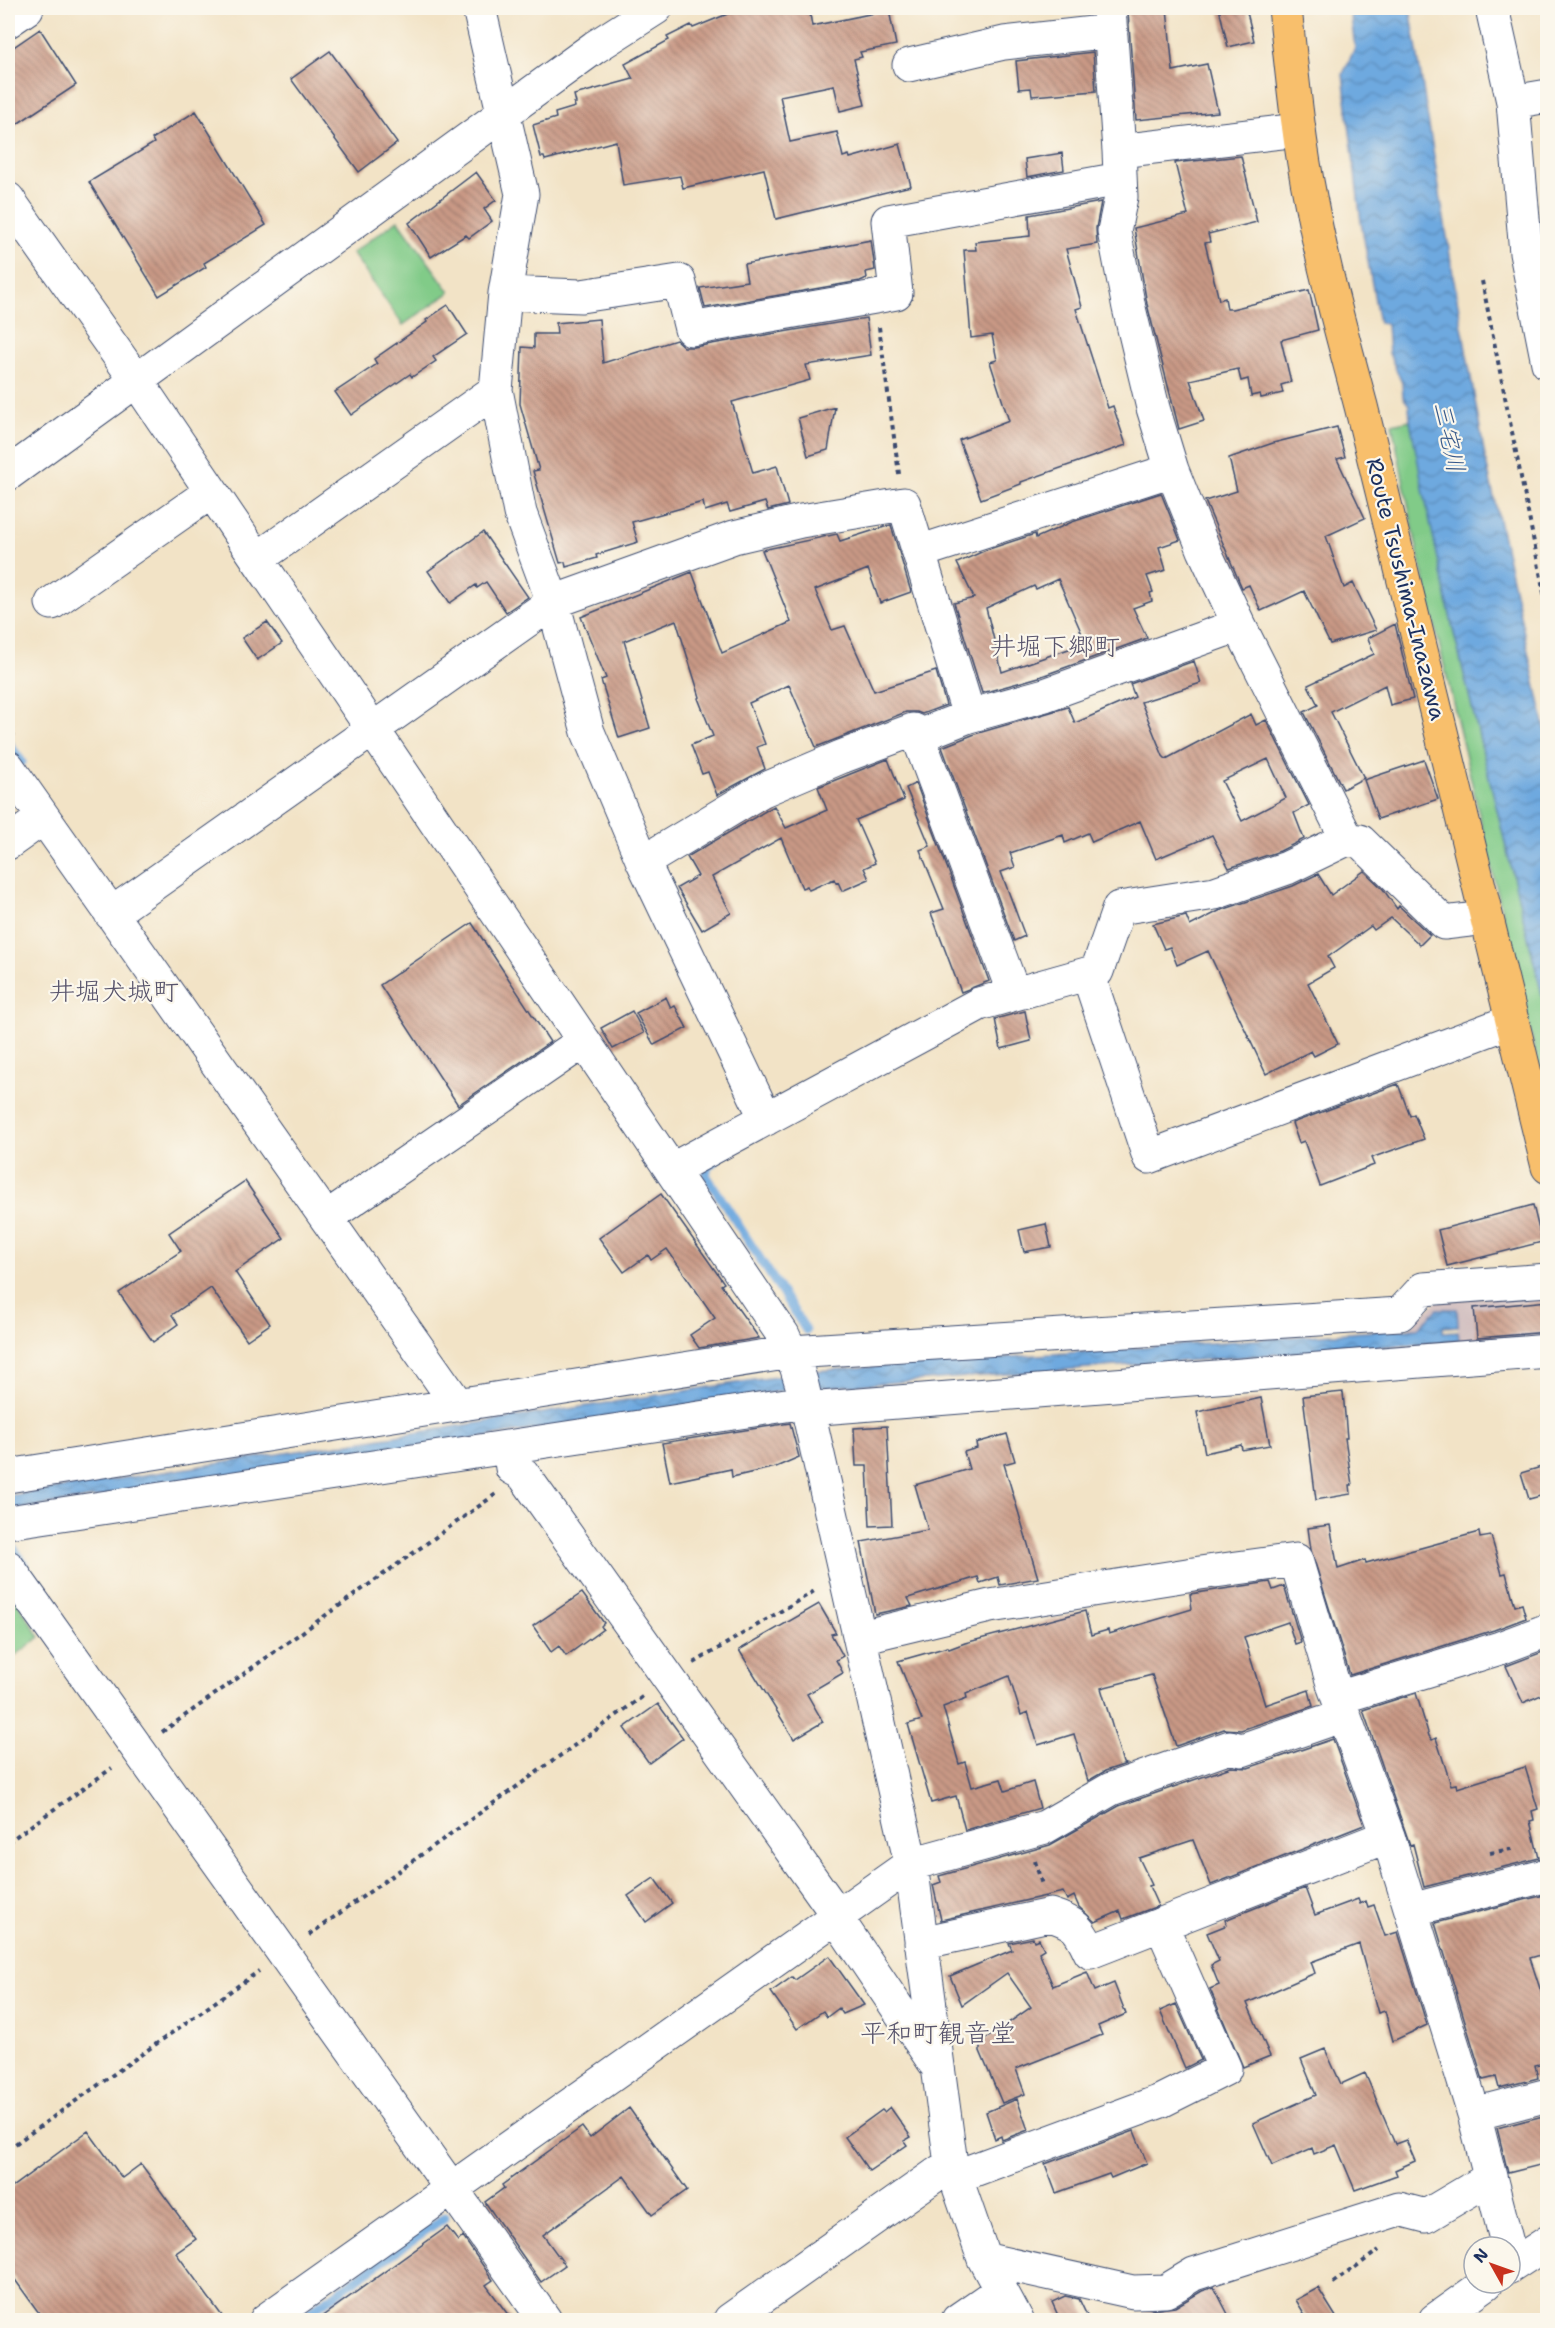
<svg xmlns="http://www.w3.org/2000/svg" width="1555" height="2328" font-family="'Shantell Sans','Klee One',sans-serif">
<defs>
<pattern id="water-waves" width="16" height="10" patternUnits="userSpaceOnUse" patternTransform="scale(1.5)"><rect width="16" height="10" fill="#6ea9df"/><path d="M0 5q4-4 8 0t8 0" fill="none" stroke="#5a8ab8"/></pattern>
<pattern id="building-back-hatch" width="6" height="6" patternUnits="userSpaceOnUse" patternTransform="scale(1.5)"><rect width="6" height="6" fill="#c99985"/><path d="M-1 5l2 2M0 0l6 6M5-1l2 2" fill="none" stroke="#a27d70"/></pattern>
</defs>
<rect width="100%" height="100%" fill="#fbf7ec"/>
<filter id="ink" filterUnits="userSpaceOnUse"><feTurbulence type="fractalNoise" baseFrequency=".0167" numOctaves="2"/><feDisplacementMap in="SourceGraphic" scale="12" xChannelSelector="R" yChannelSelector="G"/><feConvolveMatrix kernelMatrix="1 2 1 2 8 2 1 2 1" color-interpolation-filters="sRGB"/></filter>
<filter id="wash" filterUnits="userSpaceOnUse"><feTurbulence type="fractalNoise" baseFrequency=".008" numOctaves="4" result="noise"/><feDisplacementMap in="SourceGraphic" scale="24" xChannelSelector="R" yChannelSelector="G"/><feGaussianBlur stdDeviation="1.35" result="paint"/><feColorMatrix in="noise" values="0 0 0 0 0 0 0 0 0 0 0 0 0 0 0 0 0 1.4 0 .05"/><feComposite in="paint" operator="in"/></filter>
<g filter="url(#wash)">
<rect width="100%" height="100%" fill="#f2e3c6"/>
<path fill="#d2bfc0" d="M 1547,1293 L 1547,1338 L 1459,1344 L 1457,1309 L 1438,1309 L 1418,1328 L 1407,1329 L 1437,1301 Z"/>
<path fill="#81cb88" stroke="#4e7d73" stroke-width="1.5" d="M 398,220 L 450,292 L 403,325 L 352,253 Z
M 1410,420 L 1453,629 L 1547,1015 L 1547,1103 L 1419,558 L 1392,424 Z
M 8,1588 L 40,1637 L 8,1661 Z"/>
<path fill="url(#water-waves)" stroke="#446c9e" stroke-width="1.5" d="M 1350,8 L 1410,8 L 1457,299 L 1485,457 L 1547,737 L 1547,1015 L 1453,629 L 1424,494 L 1410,420 L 1409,405 L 1403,397 L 1402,383 L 1389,353 L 1387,324 L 1379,323 L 1361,222 L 1343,74 L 1355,48 Z
M 1438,1309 L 1457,1309 L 1458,1326 L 1443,1327 L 1443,1332 L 1458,1331 L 1459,1341 L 787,1390 L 8,1511 L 8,1496 L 814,1371 L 1418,1328 Z"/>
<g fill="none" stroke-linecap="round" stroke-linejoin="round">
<path stroke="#6ea9df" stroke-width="9" d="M 8,742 L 22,762
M 715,1162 L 708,1165 L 706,1175 L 806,1330
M 8,1541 L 24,1563
M 298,2320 L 445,2217"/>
</g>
<g id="blocks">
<path fill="url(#building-back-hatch)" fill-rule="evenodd" d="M 744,8 L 809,8 L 812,26 L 889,10 L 896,45 L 860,52 L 862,57 L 854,59 L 865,105 L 840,111 L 834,85 L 780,96 L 790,142 L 837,132 L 843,157 L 849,155 L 850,158 L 900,144 L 911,186 L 776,219 L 764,169 L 683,188 L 680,176 L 623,185 L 616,141 L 545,160 L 544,157 L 541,157 L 533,125 L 556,118 L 555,113 L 575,107 L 574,103 L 576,103 L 574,95 L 633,79 L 625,64 L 669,40 L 667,37 L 691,25 L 693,28 L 730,13 L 729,10 Z
M 1130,8 L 1167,8 L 1173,71 L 1207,64 L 1218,112 L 1136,120 L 1128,12 L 1131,12 Z
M 1219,8 L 1246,8 L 1254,41 L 1228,47 Z
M 40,29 L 76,85 L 8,130 L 8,51 Z
M 330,51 L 397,143 L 359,172 L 291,79 Z
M 1093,52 L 1096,91 L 1032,96 L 1031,88 L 1019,89 L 1016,61 Z
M 196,111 L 266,225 L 204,263 L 206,267 L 159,296 L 89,182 L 154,143 L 152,139 Z
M 1062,153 L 1064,170 L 1027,177 L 1025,159 Z
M 1241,156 L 1257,222 L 1208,234 L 1210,242 L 1205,243 L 1219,300 L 1225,298 L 1227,309 L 1232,309 L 1309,290 L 1318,330 L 1281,340 L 1291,382 L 1281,385 L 1283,393 L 1261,398 L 1260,394 L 1251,396 L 1248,379 L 1241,381 L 1238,369 L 1190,380 L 1204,421 L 1179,429 L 1147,304 L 1134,228 L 1188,215 L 1175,163 Z
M 476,172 L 496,200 L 484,209 L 492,221 L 469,238 L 466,235 L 431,257 L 409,223 Z
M 1101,202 L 1096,228 L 1097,244 L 1066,249 L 1082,307 L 1076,309 L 1108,408 L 1113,406 L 1126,445 L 1021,482 L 1021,484 L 981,499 L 959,440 L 1009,421 L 990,362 L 997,360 L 992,335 L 971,338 L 964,250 L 976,250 L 975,242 L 1030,236 L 1029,215 Z
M 871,240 L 875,270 L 866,272 L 867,278 L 860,281 L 705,308 L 700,288 L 747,281 L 744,264 Z
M 448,305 L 467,334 L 433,357 L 436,361 L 412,377 L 410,374 L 351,415 L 335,392 L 377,364 L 374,359 L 427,322 L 426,320 Z
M 866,318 L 871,355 L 806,365 L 810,380 L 732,402 L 753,473 L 777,466 L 788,505 L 768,510 L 765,502 L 730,512 L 727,504 L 705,511 L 703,502 L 632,522 L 638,542 L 596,555 L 597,558 L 566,567 L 565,562 L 560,563 L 533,471 L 539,470 L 520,404 L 522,347 L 534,348 L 534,334 L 557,334 L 556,323 L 599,319 L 603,363 L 676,340 L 684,347 L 694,347 Z
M 835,407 L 828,450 L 808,456 L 798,418 Z
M 1337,427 L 1345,457 L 1337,459 L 1365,518 L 1326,536 L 1344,588 L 1353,583 L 1376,630 L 1330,644 L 1304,591 L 1261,611 L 1249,585 L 1242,588 L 1205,501 L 1237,491 L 1229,458 L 1273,443 Z
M 1161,493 L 1180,540 L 1159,547 L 1166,570 L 1147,576 L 1153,592 L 1150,593 L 1152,601 L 1133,608 L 1147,638 L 1039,677 L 982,693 L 954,603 L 974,598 L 957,563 L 986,550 L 1035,534 L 1036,538 L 1072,522 ZM 1058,579 L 1086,643 L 1002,672 L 986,608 L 1034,586 L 1036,589 Z
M 891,525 L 911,592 L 880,603 L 868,569 L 815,590 L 832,630 L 845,626 L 874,691 L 936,671 L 946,705 L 922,714 L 917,712 L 906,712 L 816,747 L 789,685 L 749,703 L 765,744 L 757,747 L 765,769 L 717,795 L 708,772 L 702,774 L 691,745 L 713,736 L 698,698 L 700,697 L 676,620 L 624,641 L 650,728 L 619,738 L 601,680 L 606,678 L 581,617 L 692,572 L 722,653 L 791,622 L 762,550 L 837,534 L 840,541 Z
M 483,532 L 528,597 L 506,612 L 486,582 L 477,588 L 476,585 L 450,603 L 428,571 Z
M 267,622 L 282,643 L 257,660 L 242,638 Z
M 1395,624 L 1413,699 L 1390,705 L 1385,685 L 1331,712 L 1364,778 L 1343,789 L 1304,712 L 1318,705 L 1308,685 L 1374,654 L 1368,638 Z
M 1194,661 L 1201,683 L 1141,702 L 1163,756 L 1166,759 L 1251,714 L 1256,725 L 1266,720 L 1309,805 L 1294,813 L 1304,839 L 1280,851 L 1229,868 L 1212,835 L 1156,859 L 1140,821 L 1092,842 L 1088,833 L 1065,843 L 1063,835 L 1010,853 L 1015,867 L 1001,872 L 1025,936 L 1014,941 L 942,747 L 975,734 L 1068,707 L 1075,723 L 1135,697 L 1130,684 ZM 1268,759 L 1286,798 L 1242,821 L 1222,781 Z
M 888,759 L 904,800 L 856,820 L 875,863 L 864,868 L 869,879 L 842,891 L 838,882 L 836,883 L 834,879 L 809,890 L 807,886 L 802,888 L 781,838 L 712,877 L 731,913 L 702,930 L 677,888 L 698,876 L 687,857 L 774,806 L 786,828 L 827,810 L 818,787 Z
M 1424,760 L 1438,799 L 1378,819 L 1364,780 Z
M 916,783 L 989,981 L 961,992 L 931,913 L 944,909 L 920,850 L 930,846 L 906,788 Z
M 1364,871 L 1383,889 L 1397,909 L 1399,906 L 1430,935 L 1420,945 L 1391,918 L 1374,930 L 1371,926 L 1328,957 L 1334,968 L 1308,983 L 1338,1044 L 1314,1056 L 1311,1051 L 1266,1074 L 1208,951 L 1177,965 L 1170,947 L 1164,949 L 1153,924 L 1186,916 L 1190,926 L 1219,911 L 1293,886 L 1318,874 L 1331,895 Z
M 472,923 L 550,1042 L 458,1105 L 380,985 Z
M 666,997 L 671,1008 L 675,1006 L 687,1028 L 654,1045 L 636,1013 Z
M 632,1011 L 644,1033 L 613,1049 L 601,1028 Z
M 1025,1011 L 1031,1041 L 1001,1049 L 995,1019 Z
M 1398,1084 L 1410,1116 L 1414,1114 L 1424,1139 L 1371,1158 L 1374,1165 L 1320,1186 L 1304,1141 L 1299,1143 L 1292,1123 Z
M 245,1181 L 284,1238 L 235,1272 L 270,1324 L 247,1340 L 211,1288 L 172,1315 L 178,1324 L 153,1342 L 119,1293 L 181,1251 L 169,1233 Z
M 661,1194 L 724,1283 L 721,1285 L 759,1338 L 699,1348 L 690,1335 L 715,1318 L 667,1249 L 651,1260 L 648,1255 L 624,1272 L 599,1238 Z
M 1533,1205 L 1542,1242 L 1447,1266 L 1438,1230 Z
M 1046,1224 L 1051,1247 L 1024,1252 L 1019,1230 Z
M 1548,1301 L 1548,1332 L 1477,1338 L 1474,1308 Z
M 1343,1392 L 1347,1438 L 1345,1438 L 1352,1485 L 1350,1485 L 1351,1494 L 1316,1500 L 1303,1396 Z
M 1261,1398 L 1270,1445 L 1242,1450 L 1241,1445 L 1205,1453 L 1197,1412 Z
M 790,1423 L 799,1457 L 776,1467 L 732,1477 L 731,1469 L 670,1482 L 662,1443 Z
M 887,1426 L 892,1525 L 870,1526 L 867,1466 L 856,1466 L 854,1428 Z
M 1007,1434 L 1015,1461 L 1004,1464 L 1038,1578 L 1000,1585 L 998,1577 L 980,1583 L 978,1577 L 908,1598 L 912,1606 L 875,1614 L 861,1542 L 928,1530 L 915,1485 L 969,1469 L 964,1452 L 977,1448 L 976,1443 Z
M 1548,1465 L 1548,1494 L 1529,1499 L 1521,1473 Z
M 1330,1525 L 1338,1569 L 1365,1560 L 1366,1563 L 1479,1532 L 1480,1538 L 1491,1536 L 1502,1574 L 1506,1573 L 1515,1606 L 1522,1604 L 1526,1618 L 1494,1630 L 1350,1675 L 1311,1550 L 1308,1528 Z
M 1270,1582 L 1273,1590 L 1284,1586 L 1301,1642 L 1295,1644 L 1288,1622 L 1244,1637 L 1265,1705 L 1309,1690 L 1313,1706 L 1241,1730 L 1224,1729 L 1176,1746 L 1152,1675 L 1101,1688 L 1123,1763 L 1126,1764 L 1105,1771 L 1088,1781 L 1074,1734 L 1038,1745 L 1028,1712 L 1021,1715 L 1009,1676 L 966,1694 L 967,1698 L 943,1707 L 959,1764 L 965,1762 L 972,1787 L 1001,1779 L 1005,1791 L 1033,1782 L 1040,1808 L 965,1830 L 956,1796 L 931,1803 L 908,1724 L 922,1720 L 898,1661 L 948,1647 L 949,1649 L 965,1643 L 1085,1611 L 1091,1635 L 1108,1630 L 1109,1634 L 1192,1609 L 1190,1594 Z
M 582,1593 L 604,1623 L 601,1626 L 603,1629 L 566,1656 L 559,1646 L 551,1652 L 533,1626 Z
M 819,1604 L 836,1633 L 831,1634 L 843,1656 L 836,1660 L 843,1673 L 807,1694 L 823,1722 L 794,1739 L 739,1650 Z
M 1548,1650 L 1548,1692 L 1523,1703 L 1506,1666 Z
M 1416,1693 L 1429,1736 L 1432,1740 L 1436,1738 L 1451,1785 L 1456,1784 L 1457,1788 L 1525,1767 L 1538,1809 L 1532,1811 L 1534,1820 L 1530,1821 L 1539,1858 L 1424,1887 L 1413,1844 L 1410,1845 L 1363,1710 Z
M 658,1704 L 683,1738 L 649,1763 L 624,1728 Z
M 1333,1739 L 1364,1825 L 1211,1885 L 1193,1840 L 1139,1858 L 1152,1885 L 1149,1886 L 1158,1906 L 1123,1919 L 1120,1911 L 1095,1922 L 1079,1907 L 1074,1896 L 1067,1900 L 1063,1892 L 941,1920 L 933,1885 L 941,1882 L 939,1876 L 1050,1845 L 1119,1806 L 1231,1767 L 1248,1768 Z
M 654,1878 L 672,1903 L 646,1922 L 628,1896 Z
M 1305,1888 L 1315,1915 L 1358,1899 L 1360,1904 L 1366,1901 L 1368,1907 L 1374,1905 L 1385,1936 L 1398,1932 L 1427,2025 L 1393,2041 L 1385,2011 L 1378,2013 L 1359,1944 L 1311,1962 L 1315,1973 L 1247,2003 L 1270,2056 L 1243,2067 L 1210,1989 L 1219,1985 L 1211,1965 L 1219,1961 L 1207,1933 L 1227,1925 L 1225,1920 Z
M 1548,1894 L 1548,1953 L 1530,1958 L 1548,2013 L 1548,2062 L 1535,2065 L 1538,2078 L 1499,2088 L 1496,2077 L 1483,2080 L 1435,1923 Z
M 1033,1938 L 1034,1941 L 1039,1939 L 1044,1949 L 1039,1952 L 1053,1986 L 1087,1972 L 1095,1991 L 1114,1983 L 1126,2014 L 1098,2026 L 1102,2035 L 1016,2069 L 1025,2094 L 1002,2103 L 980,2051 L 980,2043 L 1031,2007 L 1007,1973 L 962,2005 L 950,1976 L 1012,1950 L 1009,1943 Z
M 829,1956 L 864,2005 L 843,2014 L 839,2008 L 827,2017 L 823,2011 L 797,2029 L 771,1992 L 792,1977 L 795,1980 Z
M 1176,2004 L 1201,2060 L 1185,2068 L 1160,2011 Z
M 1325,2049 L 1341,2084 L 1365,2073 L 1395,2144 L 1406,2140 L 1415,2161 L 1395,2170 L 1397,2175 L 1355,2190 L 1336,2145 L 1314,2154 L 1312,2148 L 1272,2166 L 1253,2123 L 1316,2095 L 1301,2059 Z
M 1017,2099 L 1028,2130 L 1002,2140 L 1001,2136 L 995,2139 L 986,2112 Z
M 890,2107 L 911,2137 L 904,2141 L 907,2145 L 869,2171 L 845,2137 L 882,2110 L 884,2112 Z
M 629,2108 L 687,2190 L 652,2215 L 624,2176 L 543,2235 L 565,2265 L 541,2282 L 485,2202 L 504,2188 L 502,2185 L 582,2127 L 590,2138 Z
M 1547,2115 L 1548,2163 L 1508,2173 L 1497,2128 Z
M 88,2131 L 122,2178 L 141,2164 L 196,2239 L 176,2253 L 225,2320 L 44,2320 L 8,2270 L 8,2190 Z
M 1134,2131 L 1147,2163 L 1111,2178 L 1109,2174 L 1056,2193 L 1045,2164 Z
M 447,2227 L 458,2241 L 463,2237 L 493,2280 L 486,2285 L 512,2320 L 317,2320 Z
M 1214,2287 L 1231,2320 L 1132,2320 L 1152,2310 L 1175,2307 L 1202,2291 Z
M 1318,2288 L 1338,2320 L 1308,2320 L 1296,2300 Z
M 1065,2296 L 1079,2299 L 1089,2320 L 1060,2320 L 1052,2302 Z"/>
</g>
</g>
<g filter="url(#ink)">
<use href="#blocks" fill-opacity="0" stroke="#3b4a6e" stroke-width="1.5"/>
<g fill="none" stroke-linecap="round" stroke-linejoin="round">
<g stroke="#3b4a6e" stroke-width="35">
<path id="minor" d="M 479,8 L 522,194 L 505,293 L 496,390 L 520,513 L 553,602 L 588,732 L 643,862 L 766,1119
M 1109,8 L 1119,151
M 1492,8 L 1513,102 L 1526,253 L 1548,363
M 8,21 L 27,8
M 909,65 L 1004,43 L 1111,31
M 1513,102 L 1548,96
M 1299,130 L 1119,151 L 1121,197 L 1114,231 L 1129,308 L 1153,408 L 1172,470 L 1204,550 L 1239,625 L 1347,839
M 8,199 L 136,380 L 783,1335 C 794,1357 801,1378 806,1402 L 911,1864 L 951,2164 L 984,2259 L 1017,2320
M 505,293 L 581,296 L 679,281 L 691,329 L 875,297 L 896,293 L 888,221 L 1120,179
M 8,474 L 595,47 L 656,8
M 919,552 L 1172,470
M 257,559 L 496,390
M 52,603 L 211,492
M 918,736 L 1014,994
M 8,767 L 458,1405
M 8,843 L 43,818
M 643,862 L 761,791 L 841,757 L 913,730 L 918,736 L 969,716 L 1045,695 L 1239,625
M 111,914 L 553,602 L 734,537 L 801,521 L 904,504 L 969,716
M 1088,974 L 1149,1157 L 1512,1021
M 671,1170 L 979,1004 L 1097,971 L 1119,908 L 1215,893 L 1287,868 L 1347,839 L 1360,841 L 1444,923 L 1486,918
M 326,1218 L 584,1041
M 808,1409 L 1548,1351
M 509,1447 L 512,1468 L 523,1474 L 838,1916
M 8,1476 L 791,1352 L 1400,1314 L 1423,1289 L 1548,1280
M 8,1522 L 806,1402
M 8,1567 L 545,2320
M 861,1637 L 990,1606 L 1200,1573 L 1296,1560 L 1334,1687 L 1388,1836 L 1474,2114 L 1508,2247
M 1338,1698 L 1500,1648 L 1548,1630
M 1411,1910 L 1548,1875
M 836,1917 L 934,2062
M 921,1943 L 1050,1915 C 1076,1923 1079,1928 1090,1952 L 1388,1836
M 1474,2114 L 1548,2095
M 955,2177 L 1161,2101 L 1225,2069 L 1161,1924
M 984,2259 L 1133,2292 L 1166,2291 L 1194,2274 L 1399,2209 L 1426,2216 L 1490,2178
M 1510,2267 L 1548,2242
M 266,2320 L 911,1864 L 1045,1827 L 1111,1789 L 1230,1747 L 1242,1750 L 1344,1715
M 730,2320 L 951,2164
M 958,2320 L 1000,2291
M 1435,2320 L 1487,2283"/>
</g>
<g stroke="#3b4a6e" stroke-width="35">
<path id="major" d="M 1285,8 C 1292,73 1298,138 1311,202 C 1324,271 1343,338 1361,406 L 1548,1167"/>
</g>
<path stroke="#3b4a6e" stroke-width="4" stroke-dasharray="4.5 4.5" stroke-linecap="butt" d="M 1482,281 L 1548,613
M 879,327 L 899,474
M 8,727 L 14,736
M 694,1663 L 816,1590
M 162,1732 L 496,1494
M 8,1842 L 112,1768
M 1490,1853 L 1516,1848
M 1035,1861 L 1042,1885
M 309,1935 L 645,1695
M 8,2149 L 259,1971
M 1333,2283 L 1379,2250"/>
<use href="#minor" stroke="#fff" stroke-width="33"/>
<use href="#major" stroke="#f8bf6c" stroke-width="33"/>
</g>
</g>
<g text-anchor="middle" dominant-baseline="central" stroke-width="4.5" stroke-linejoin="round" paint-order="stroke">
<g font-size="22" fill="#1b2f5e" stroke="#fbf7ec">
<text transform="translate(1406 589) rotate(76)">Route Tsushima-Inazawa</text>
</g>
<g font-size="24" font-style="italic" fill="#385a8b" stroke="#fbf7ec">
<text transform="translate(1449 437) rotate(78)">三宅川</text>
</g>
<g font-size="26" fill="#58546c" stroke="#fbf7ec">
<text x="1055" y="645">井堀下郷町</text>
<text x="114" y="990">井堀犬城町</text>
<text x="938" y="2032">平和町観音堂</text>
</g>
</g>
<rect width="1555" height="2328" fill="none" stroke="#fbf7ec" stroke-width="30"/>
<g transform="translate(1492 2265) rotate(310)"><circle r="28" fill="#fbf7ec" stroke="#a1a7b3" stroke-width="1.5"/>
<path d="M0-4.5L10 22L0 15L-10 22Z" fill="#c8321e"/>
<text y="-9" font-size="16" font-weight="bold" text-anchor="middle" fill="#1b2f5e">N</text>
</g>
</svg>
